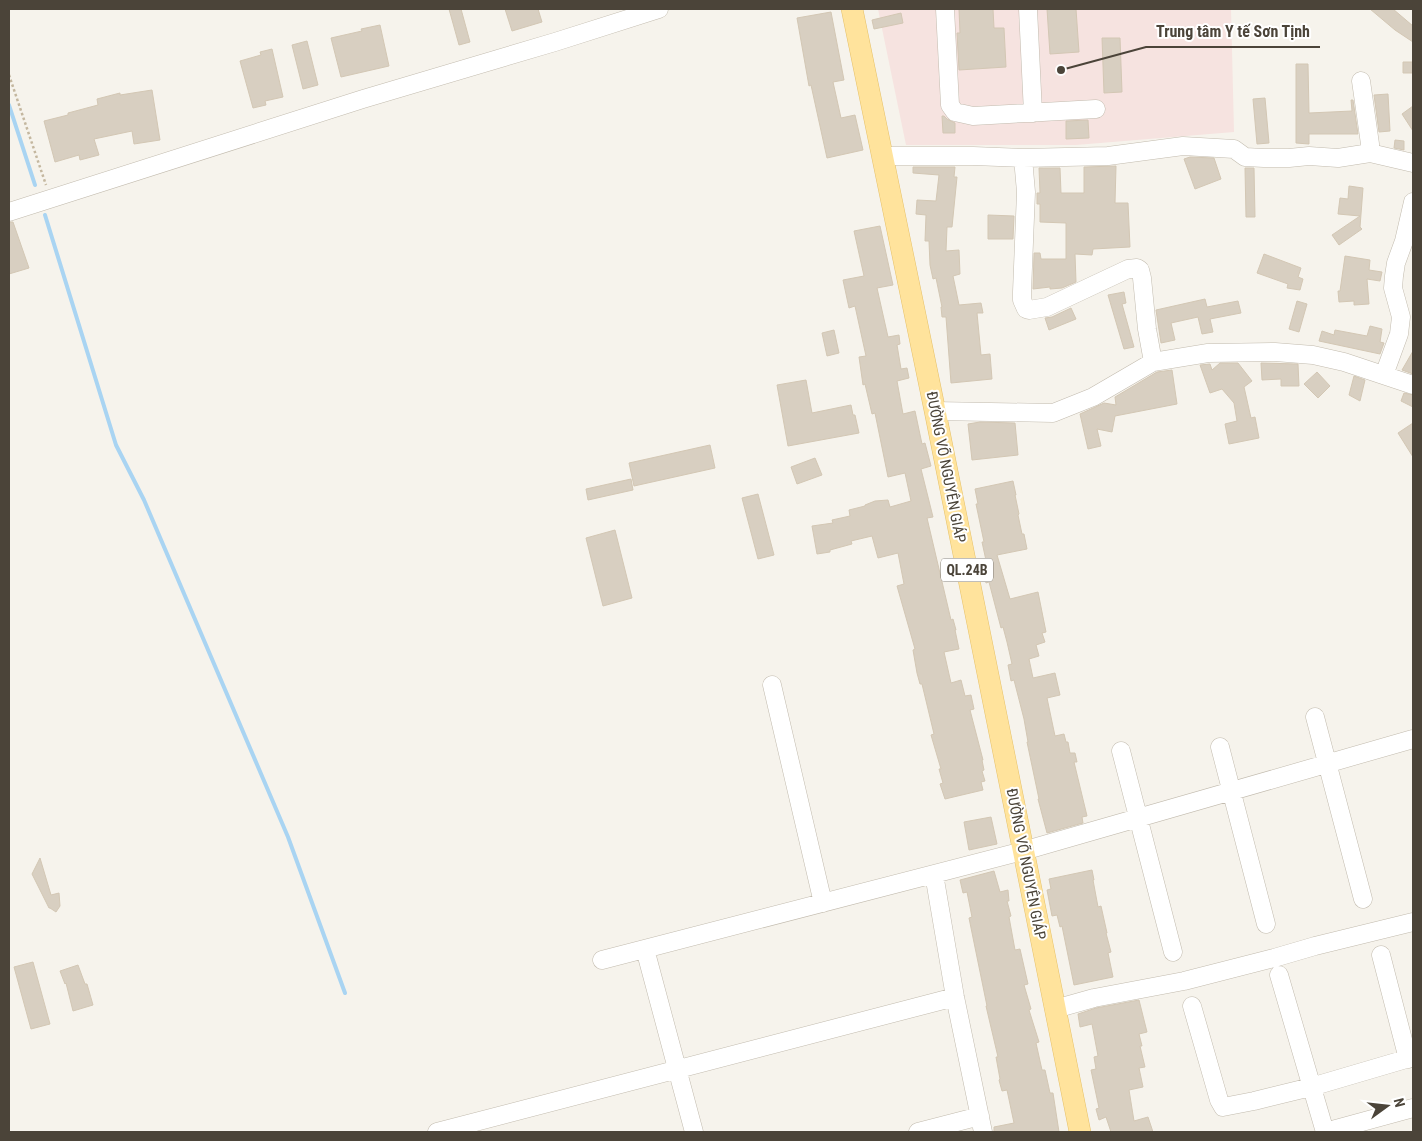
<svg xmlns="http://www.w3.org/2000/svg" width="1422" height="1141" font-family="'Roboto Condensed',sans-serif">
<rect width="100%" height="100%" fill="#f6f3ec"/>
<path fill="#f6e3e0" d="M 878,9 L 1231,9 L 1234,132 L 1076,145 L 906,145 Z"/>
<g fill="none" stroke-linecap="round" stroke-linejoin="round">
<path stroke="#a9d4f2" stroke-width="4" d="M 9,105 L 35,185
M 45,215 L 116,445 L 144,500 L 288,837 L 345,993"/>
</g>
<path fill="#d8cfc1" stroke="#d3c7b4" d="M 449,9 L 461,9 L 470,42 L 459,45 Z
M 505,9 L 538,9 L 542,22 L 512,31 Z
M 959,9 L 993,9 L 994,28 L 1004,28 L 1006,67 L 959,70 L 957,33 L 960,33 Z
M 1047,9 L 1076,9 L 1079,52 L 1050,54 Z
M 1370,9 L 1393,9 L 1413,26 L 1413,42 L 1395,30 Z
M 831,12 L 844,80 L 833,82 L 841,118 L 855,115 L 863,150 L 827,158 L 811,85 L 809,86 L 797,18 Z
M 901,13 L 903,23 L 874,29 L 872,20 Z
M 380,25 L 389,66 L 341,77 L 331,38 L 362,31 L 361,29 Z
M 1102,38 L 1120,38 L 1122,92 L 1104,93 Z
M 307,41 L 318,85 L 303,89 L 292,45 Z
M 272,49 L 283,97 L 265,101 L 266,105 L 253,108 L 240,61 L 261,55 L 260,52 Z
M 1403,62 L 1413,62 L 1413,73 L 1403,73 Z
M 1296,64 L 1308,64 L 1309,113 L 1352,111 L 1351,100 L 1353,100 L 1358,134 L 1309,134 L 1309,144 L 1296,143 Z
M 152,90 L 160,140 L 134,144 L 132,131 L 94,139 L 99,155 L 80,160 L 79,155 L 55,162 L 44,121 L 68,115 L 68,113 L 98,105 L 97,99 L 120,93 L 120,95 Z
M 1388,94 L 1390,131 L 1379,132 L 1374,95 Z
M 1265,98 L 1269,143 L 1257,144 L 1253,99 Z
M 1413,106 L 1413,131 L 1402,114 Z
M 942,116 L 944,116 L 947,119 L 955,123 L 955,133 L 943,133 Z
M 1088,120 L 1089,138 L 1066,139 L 1066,121 Z
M 1395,140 L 1404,141 L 1404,150 L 1394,148 Z
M 1190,157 L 1214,158 L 1221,179 L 1195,189 L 1184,159 Z
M 1116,166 L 1115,203 L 1128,203 L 1130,247 L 1093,249 L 1092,255 L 1075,254 L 1076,282 L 1062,288 L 1050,289 L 1050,287 L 1033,289 L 1034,253 L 1040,253 L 1041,259 L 1066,259 L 1066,223 L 1040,222 L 1040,204 L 1037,204 L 1037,193 L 1040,193 L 1039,168 L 1060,168 L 1061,193 L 1084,193 L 1084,167 Z
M 913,167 L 955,167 L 954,177 L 957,177 L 952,227 L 947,227 L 946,251 L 959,250 L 960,274 L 953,276 L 959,305 L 981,303 L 983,313 L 977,313 L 981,355 L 990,354 L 992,379 L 951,383 L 946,317 L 942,317 L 941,307 L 942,307 L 936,278 L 933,279 L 930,265 L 929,241 L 925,241 L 926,215 L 916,214 L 917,200 L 936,201 L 939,175 L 913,173 Z
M 1245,168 L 1254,168 L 1255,217 L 1246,217 Z
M 1349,186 L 1363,188 L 1360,227 L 1362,229 L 1339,245 L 1332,235 L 1360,216 L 1338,214 L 1340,198 L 1348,199 Z
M 988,215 L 1014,216 L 1013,239 L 988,239 Z
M 9,222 L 13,222 L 29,268 L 9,274 Z
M 880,226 L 893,285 L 877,288 L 888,337 L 899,335 L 900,344 L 897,345 L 901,369 L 907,368 L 909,378 L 897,381 L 903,414 L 915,411 L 922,444 L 925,443 L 931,466 L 921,469 L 933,517 L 927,518 L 951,620 L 953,619 L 956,630 L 955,630 L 959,649 L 944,652 L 951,683 L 961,680 L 965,696 L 971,695 L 974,709 L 970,710 L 983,760 L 982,760 L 984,770 L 982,771 L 985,781 L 981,782 L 983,790 L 945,799 L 940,784 L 943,783 L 939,769 L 941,769 L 931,735 L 934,734 L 922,684 L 920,684 L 917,673 L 913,650 L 915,649 L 897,586 L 904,584 L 898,553 L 878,558 L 872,536 L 851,541 L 852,544 L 830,550 L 830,552 L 817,554 L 812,526 L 833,523 L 832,520 L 850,516 L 849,510 L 865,506 L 865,505 L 875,501 L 888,500 L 890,507 L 911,501 L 905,473 L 888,477 L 875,413 L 872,414 L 865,384 L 863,385 L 859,357 L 866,356 L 855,306 L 849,308 L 843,280 L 864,276 L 854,231 Z
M 1264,254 L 1301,268 L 1298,277 L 1303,279 L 1300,290 L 1287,288 L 1288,284 L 1257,273 Z
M 1345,256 L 1370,260 L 1369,270 L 1382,272 L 1380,281 L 1367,279 L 1369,304 L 1354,305 L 1354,301 L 1339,302 L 1338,291 L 1340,291 Z
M 1124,292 L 1126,303 L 1122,304 L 1134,347 L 1124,349 L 1108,295 Z
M 1205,299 L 1207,307 L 1238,301 L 1241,313 L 1210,319 L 1213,332 L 1202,334 L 1198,317 L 1171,323 L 1175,340 L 1161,343 L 1156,310 Z
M 1297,301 L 1307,304 L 1299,332 L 1289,329 Z
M 1071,308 L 1076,319 L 1049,330 L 1045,318 L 1052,317 Z
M 1370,326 L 1382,329 L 1380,342 L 1384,343 L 1380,354 L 1319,341 L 1322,331 L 1334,335 L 1335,330 L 1367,336 Z
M 834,330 L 839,353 L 827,356 L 822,333 Z
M 1413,351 L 1413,374 L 1402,370 Z
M 1220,363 L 1238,363 L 1252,381 L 1244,387 L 1251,418 L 1255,417 L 1259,438 L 1229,444 L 1225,424 L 1237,421 L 1234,403 L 1222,389 L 1210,393 L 1200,365 L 1210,364 L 1212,370 Z
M 1261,363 L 1298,364 L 1299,386 L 1281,386 L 1281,379 L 1262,380 Z
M 1172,370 L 1177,404 L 1115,416 L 1112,432 L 1097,429 L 1101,446 L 1088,449 L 1080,414 L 1104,403 L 1116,405 L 1115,397 L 1157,372 Z
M 1317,372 L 1330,386 L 1318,398 L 1304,384 Z
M 1354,376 L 1365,380 L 1360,401 L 1349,395 Z
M 806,380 L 812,413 L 851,405 L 853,415 L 855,415 L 859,433 L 788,446 L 777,385 Z
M 1404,393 L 1413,395 L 1413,407 L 1401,401 Z
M 980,422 L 1015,423 L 1018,455 L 972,460 L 968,424 Z
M 1413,423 L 1413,457 L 1398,433 Z
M 710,445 L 715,468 L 634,486 L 629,463 Z
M 815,458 L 822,475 L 797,484 L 791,467 Z
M 631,479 L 633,490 L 588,500 L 586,489 Z
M 1013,481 L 1016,495 L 1015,495 L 1019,514 L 1018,515 L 1022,534 L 1024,534 L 1027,549 L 997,555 L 1010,599 L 1038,592 L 1046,632 L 1042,633 L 1045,642 L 1036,645 L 1039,656 L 1029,659 L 1033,678 L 1055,673 L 1060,695 L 1047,698 L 1055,736 L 1064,734 L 1066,742 L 1068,742 L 1070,753 L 1075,753 L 1077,762 L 1074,762 L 1087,816 L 1082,817 L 1083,823 L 1047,833 L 1038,799 L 1039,799 L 1027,742 L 1028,742 L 1024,719 L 1014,680 L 1011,681 L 1008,665 L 1012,664 L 1007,642 L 1003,627 L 1001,628 L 989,582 L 986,583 L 981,567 L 987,565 L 982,542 L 984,542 L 976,504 L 978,504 L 975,489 Z
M 758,494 L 774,555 L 758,559 L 742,498 Z
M 615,530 L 632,598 L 603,606 L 586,538 Z
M 991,817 L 997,844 L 969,850 L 964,822 Z
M 40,858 L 51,895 L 59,893 L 60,906 L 56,912 L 50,908 L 49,908 L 32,874 Z
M 1092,870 L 1094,880 L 1093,880 L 1098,907 L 1101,906 L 1107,933 L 1106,933 L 1111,952 L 1108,953 L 1113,977 L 1074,985 L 1062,926 L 1060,927 L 1057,915 L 1052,916 L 1047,890 L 1051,889 L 1049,879 Z
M 994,871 L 1000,892 L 1008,890 L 1009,901 L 1007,901 L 1011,916 L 1009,917 L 1015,950 L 1020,949 L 1028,984 L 1024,985 L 1031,1009 L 1029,1010 L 1039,1042 L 1036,1043 L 1042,1070 L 1045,1070 L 1050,1093 L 1053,1093 L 1059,1132 L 994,1132 L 994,1127 L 1014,1123 L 1007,1090 L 1002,1091 L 999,1080 L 1000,1079 L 996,1057 L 998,1057 L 986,1006 L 987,1006 L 969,918 L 972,917 L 967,892 L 963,893 L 960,880 Z
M 33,962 L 50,1024 L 31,1029 L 14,967 Z
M 78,965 L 85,984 L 87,984 L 93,1005 L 73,1011 L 66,983 L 65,984 L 60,971 Z
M 1139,1000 L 1147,1032 L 1139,1034 L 1142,1046 L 1140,1046 L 1145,1067 L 1139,1068 L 1143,1087 L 1129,1090 L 1134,1121 L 1148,1117 L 1153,1132 L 1111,1132 L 1106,1117 L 1099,1120 L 1096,1109 L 1099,1108 L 1091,1070 L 1096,1069 L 1094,1057 L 1098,1056 L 1092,1024 L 1080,1027 L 1078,1014 L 1096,1008 Z"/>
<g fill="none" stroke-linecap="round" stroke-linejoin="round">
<g stroke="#c2bbae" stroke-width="19">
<path id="minor" d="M 945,9 L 950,105 L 955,112 L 973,116 L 1096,109
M 1028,9 L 1033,113
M 1361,81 L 1370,144 L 1370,153
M 883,156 L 973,156 L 1023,158 L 1108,156 L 1183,146 L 1234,149 L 1245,157 L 1264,158 L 1289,158 L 1309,156 L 1338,158 L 1370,153 L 1413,163
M 1023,158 L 1026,192 L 1022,292 L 1022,300 L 1026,309 L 1029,310 L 1047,307 L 1128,269 L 1137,268 L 1140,270 L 1142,278 L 1147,329 L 1153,362
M 9,212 L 363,99 L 555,42 L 659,9
M 1384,375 L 1399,334 L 1401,317 L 1393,288 L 1394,276 L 1396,263 L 1404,241 L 1413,202
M 935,411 L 1053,413 L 1093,397 L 1153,362 L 1208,353 L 1275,352 L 1313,355 L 1344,362 L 1413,385
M 772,685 L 823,903
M 1315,717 L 1363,899
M 1220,747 L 1266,924
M 1121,751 L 1173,952
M 934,874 L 955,997 L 983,1132
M 645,949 L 694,1132
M 1381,955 L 1408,1059
M 602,960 L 1023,851 L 1413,739
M 1279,975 L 1325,1132
M 1192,1006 L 1219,1100 L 1223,1107 L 1254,1101 L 1311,1087 L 1413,1057
M 1055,1009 L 1094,998 L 1184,981 L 1274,958 L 1315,946 L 1413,922
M 437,1132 L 955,997
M 918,1132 L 980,1116
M 1325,1132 L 1413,1108"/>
</g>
<g stroke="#e6c16a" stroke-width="22">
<path id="major" d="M 852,9 L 935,411 L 1080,1132"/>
</g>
<path stroke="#c4b79f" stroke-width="2.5" stroke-dasharray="2.5 2.5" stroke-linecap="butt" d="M 9,75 L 46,185"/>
<use href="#minor" stroke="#fff" stroke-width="18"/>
<use href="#major" stroke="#ffe39c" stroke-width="21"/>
</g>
<g text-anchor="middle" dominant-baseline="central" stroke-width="4" stroke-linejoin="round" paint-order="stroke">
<rect fill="#fff" stroke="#817c74" stroke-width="1" x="941" y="558.5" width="52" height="23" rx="4"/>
<g font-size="14" font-weight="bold" fill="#4b4439">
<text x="967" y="570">QL.24B</text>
</g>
<g font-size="15" fill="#4b4439" stroke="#fff">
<text transform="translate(946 467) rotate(79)">ĐƯỜNG VÕ NGUYÊN GIÁP</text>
<text transform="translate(1026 864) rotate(79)">ĐƯỜNG VÕ NGUYÊN GIÁP</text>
</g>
</g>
<path fill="none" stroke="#4b4439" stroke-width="2" d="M1061 70L1146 47H1320"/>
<circle fill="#4b4439" stroke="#fff" stroke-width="2" cx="1061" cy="70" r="5"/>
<g font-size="16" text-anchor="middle" font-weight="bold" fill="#4b4439" stroke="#fff" stroke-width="4" stroke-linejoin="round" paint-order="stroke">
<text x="1233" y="37">Trung tâm Y tế Sơn Tịnh</text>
</g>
<rect width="1422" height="1141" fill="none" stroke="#4b4439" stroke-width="20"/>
<g transform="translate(1387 1106) rotate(75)" stroke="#ffffff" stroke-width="4" paint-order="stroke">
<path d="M0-4L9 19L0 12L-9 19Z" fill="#4b4439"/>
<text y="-8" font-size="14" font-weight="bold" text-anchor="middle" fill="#4b4439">N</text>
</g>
</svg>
